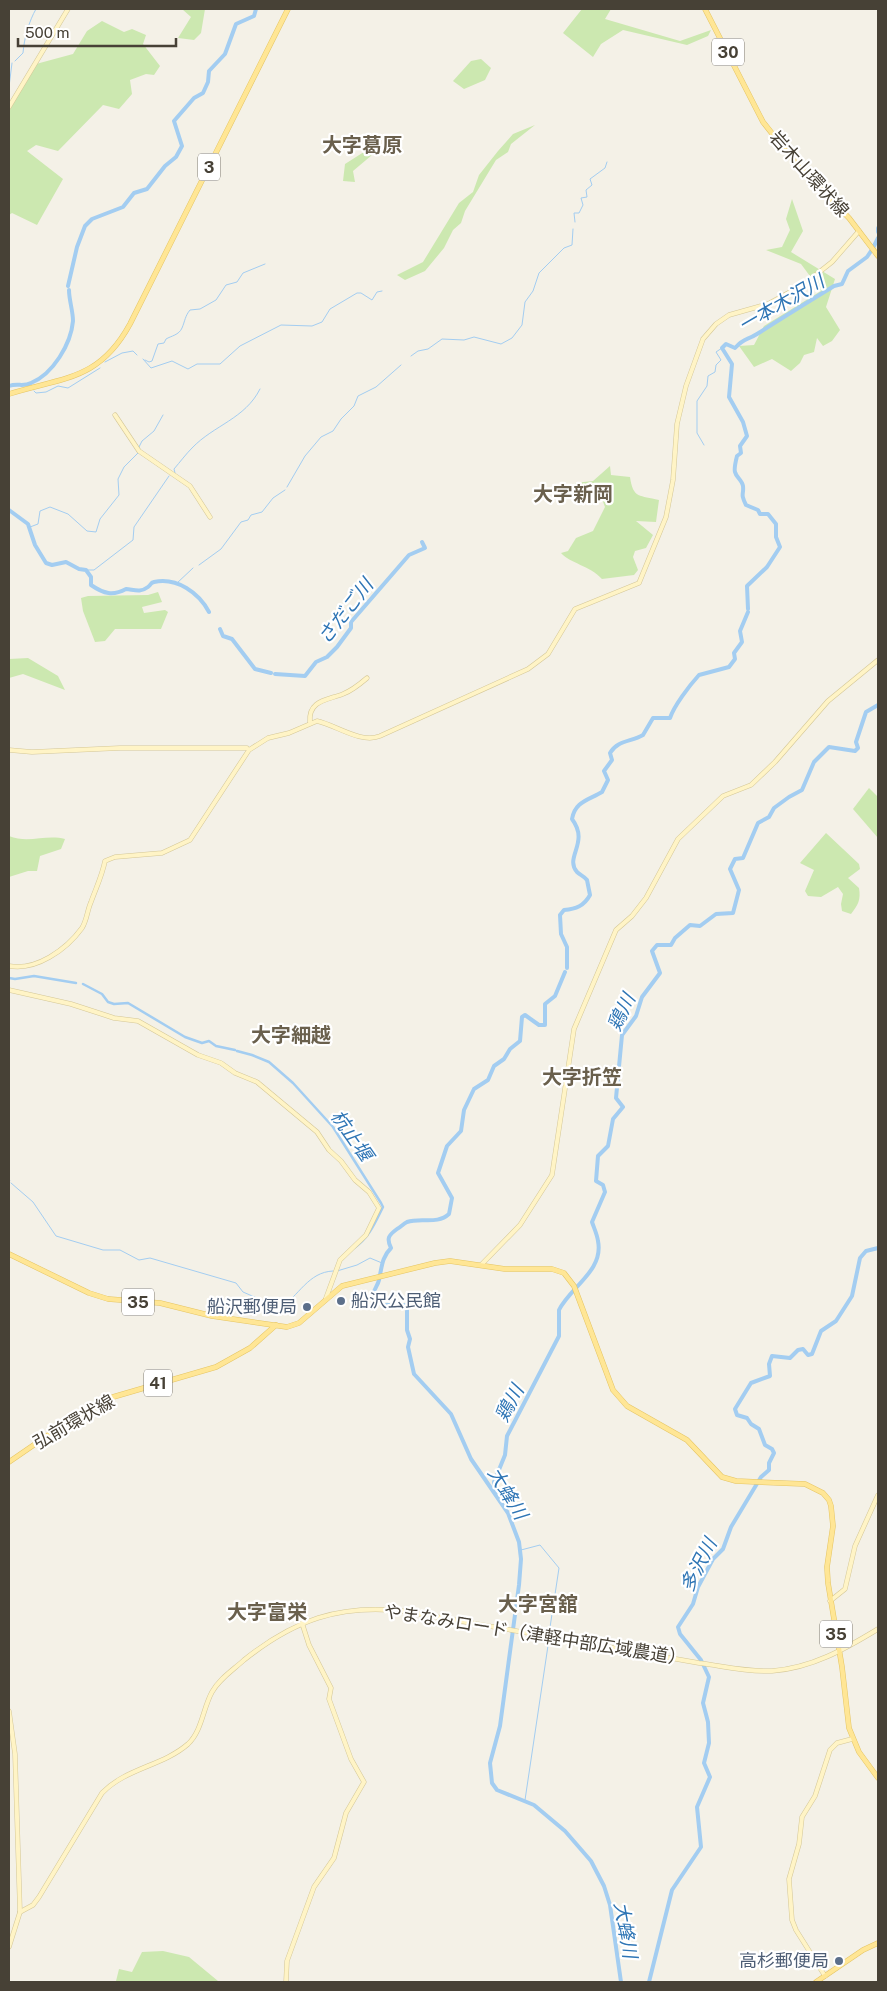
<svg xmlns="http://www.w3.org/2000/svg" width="887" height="1991" viewBox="0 0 887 1991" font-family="'Public Sans','Noto Sans JP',sans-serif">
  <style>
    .green { fill: #cce8b0 }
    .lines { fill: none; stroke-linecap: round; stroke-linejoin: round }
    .stream { stroke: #a3cdf1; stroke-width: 1 }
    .canal { stroke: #a3cdf1; stroke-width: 2.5 }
    .river { stroke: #a3cdf1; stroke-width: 4 }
    .secondary-casing { stroke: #d4c797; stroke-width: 5 }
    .primary-casing { stroke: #e5c564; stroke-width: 5.5 }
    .secondary { stroke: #fff4c6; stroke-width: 4 }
    .primary { stroke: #ffe695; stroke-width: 4.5 }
    .service-dot { fill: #5c6f8a; stroke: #fff; stroke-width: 2 }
    .labels { text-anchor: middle; stroke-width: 4.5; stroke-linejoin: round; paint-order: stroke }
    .shield { fill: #fff; stroke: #7e7a72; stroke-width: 1 }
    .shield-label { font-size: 16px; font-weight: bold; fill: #474136 }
    .street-label { font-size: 18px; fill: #474136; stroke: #fff }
    .service-label { font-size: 18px; fill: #4e5e75; stroke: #fff; text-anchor: end }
    .water-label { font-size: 19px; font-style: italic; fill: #2e75b5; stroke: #fff }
    .quarter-label { font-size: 20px; font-weight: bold; fill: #6a604d; stroke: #fff }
  </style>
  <rect width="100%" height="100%" fill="#f4f1e7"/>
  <g class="green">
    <polygon points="182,9 205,9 201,33 194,40 178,38 191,17"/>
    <polygon points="582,9 611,9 605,19 680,41 711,30 708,36 687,45 623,30 601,44 593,57 563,33"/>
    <polygon points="102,21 124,32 132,29 146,35 143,44 160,66 154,75 146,74 130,80 132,94 119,109 103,105 58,151 36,145 27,151 63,179 37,225 12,213 9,215 9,111 36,64 73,54 87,31"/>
    <polygon points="481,59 491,68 485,80 464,89 453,81 471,61"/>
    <polygon points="535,125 511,144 508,152 496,160 465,211 461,223 453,230 444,248 425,271 405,280 397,275 423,262 459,203 473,192 479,175 498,151 513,134"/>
    <polygon points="367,150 372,155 353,171 355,182 343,181 345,164"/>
    <polygon points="792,199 803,231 791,252 835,279 826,307 840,330 832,341 823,346 817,338 814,352 804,355 800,363 791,371 772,359 754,367 739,346 754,345 764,326 821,291 801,264 766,250 782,247 790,230 786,219"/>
    <path d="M610 466 611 475 630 477C633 499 640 495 659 500L656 522 636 521 653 535 646 548 635 551 633 557 638 570 634 575 602 579C589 565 571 564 561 553L568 551 576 538 593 531 605 507 602 499 596 493 576 497 575 483 593 481Z"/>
    <polygon points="158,592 162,602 142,607 144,613 165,610 168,612 161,629 115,629 105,641 95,642 83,611 81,598 88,596 148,595"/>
    <polygon points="28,658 58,676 65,690 23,674 9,678 9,659"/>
    <polygon points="869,788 878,797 878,838 853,809"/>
    <path d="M826 833 859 864 860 869 848 878 859 888C861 900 858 905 851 914L842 911 841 904 843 894 838 887 821 897 808 896 805 891 814 870 800 863Z"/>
    <path d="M9 836C28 844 46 834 65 839L61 849 40 856 37 871H28L9 877Z"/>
    <polygon points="163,1951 189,1957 218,1981 116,1981 119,1969 132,1972 142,1952"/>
  </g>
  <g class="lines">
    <g class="stream">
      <path d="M15 61 23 53C24 39 29 21 36 9"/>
      <polyline points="9,87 12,63"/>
      <polyline points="575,222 574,213 579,213 583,205 581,198 587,197 586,190 592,185 590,179 605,168 607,162"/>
      <polyline points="411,356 418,351 428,349 442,339 464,340 474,337 501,344 512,338 522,325 525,302 533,291 539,273 564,248 572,245 573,229"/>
      <polyline points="143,359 151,368 172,361 188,369 197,364 220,364 240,346 281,325 312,326 322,322 330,309 357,293 361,293 372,300 377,292 382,291"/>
      <path d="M145 360 149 362 152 361 158 344 164 343 166 339C171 336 179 335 182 328 185 321 185 316 190 310L200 309 216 300 226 285 237 282 243 273 265 264"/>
      <polyline points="105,362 122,353 133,351 137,355"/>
      <polyline points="34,391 36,393 46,392 58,386 68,388 100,368"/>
      <polyline points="704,445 697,433 697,401 707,386 708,376 715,372 716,365 721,360 716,352 722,348"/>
      <polyline points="139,447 142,441 154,431 163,415"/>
      <path d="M175 473 174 469C180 462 186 454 192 448 214 425 245 419 260 389"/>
      <polyline points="287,487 305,456 321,437 333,431 341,419 354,406 358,396 376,387 401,365"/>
      <polyline points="30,527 38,524 40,511 50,507 68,514 87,531 96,532 100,519 119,495 118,479 124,467 138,453"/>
      <polyline points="199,565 221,549 241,522 248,520 251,515 262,512 273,498 285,490"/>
      <polyline points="86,570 94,570 133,540 134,527 169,476"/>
      <polyline points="176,584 193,568"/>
      <polyline points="9,1179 10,1180"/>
      <path d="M11 1183 33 1202 56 1236 103 1250H120L139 1260 150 1258 236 1283 243 1292 280 1308C299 1296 308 1272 333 1271"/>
      <polyline points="337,1271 357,1265 370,1258 382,1263"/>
      <polyline points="519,1542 521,1550 540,1545 559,1568 549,1634"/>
      <polyline points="525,1800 549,1639"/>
    </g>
    <g class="canal">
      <polyline points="9,978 15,979 34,976 76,983"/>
      <polyline points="83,984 102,994 108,1002 114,1004 128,1003 185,1037 202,1043 209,1041 216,1046 235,1050"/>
      <path d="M237 1051 252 1055 269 1062 293 1083 333 1127 381 1203 383 1207C375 1223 369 1238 354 1248"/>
    </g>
    <g class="river">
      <polyline points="878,228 878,232"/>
      <polyline points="873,248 878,238"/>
      <polyline points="68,286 77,247 85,226 92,219 123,207 134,193 147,189 165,166 176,157 182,146 174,121 194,98 203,93 208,82 209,71 225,54 236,24 254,16 256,9"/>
      <path d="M9 386C17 383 24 387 31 383 53 374 71 344 73 321 73 311 69 300 69 290"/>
      <path d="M9 510 28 524 35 545 46 563 52 565 66 562 79 569 86 570 91 577V585C104 594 113 596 126 589 135 590 140 593 148 587 152 584 150 583 154 582 177 577 199 593 209 612"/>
      <path d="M748 609 747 586 767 567 780 547 776 537V524L768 514H760L758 510 746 505C740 493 744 495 743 486 742 480 736 477 735 472 734 469 736 460 737 456L741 453 740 446 747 436 743 422 729 397 732 364 722 348 726 344 735 348C745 337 746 341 757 334 782 318 808 302 834 286L842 284 848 271 867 257 871 251"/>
      <polyline points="220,629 223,636 232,639 255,669 271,673"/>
      <polyline points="275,674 305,676 316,662 327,657 337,647 351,628 351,622 409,555 425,548 422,542"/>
      <path d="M567 968V947L561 934 560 915 564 910C576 909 584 906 590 895L587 880C584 876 580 875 577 872 564 857 590 843 572 819 575 801 589 800 602 792L608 780 604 771 612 760 610 753C618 740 631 742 643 735L653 718H670C674 706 689 686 699 675L729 667 735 659 734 653 742 642 740 631 748 612"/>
      <path d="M565 972 555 996 545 1004V1025H539L525 1015 522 1017 520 1041 510 1049 504 1059 494 1066 488 1080 474 1089 464 1110 461 1131 447 1146 438 1173 452 1198 449 1214C437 1225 421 1217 407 1222 403 1224 401 1227 397 1229 389 1235 386 1238 391 1248 382 1257 382 1266 379 1280 378 1285 374 1289 373 1295 382 1313 396 1300 407 1306V1330L410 1339 408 1347 414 1374 451 1414 471 1459 508 1513 519 1542 521 1559 519 1585 500 1726 490 1763 492 1783 497 1790 534 1805 565 1831 591 1861 604 1886 610 1905 621 1982"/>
      <path d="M496 1492 494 1482 505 1455 507 1436 559 1336V1310C570 1287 604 1271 598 1241 597 1234 594 1228 592 1222L605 1192 603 1185 596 1181 598 1156 608 1146 613 1119 623 1107 616 1098 622 1035 636 1016 642 997 660 973 652 951 657 945H671L675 938 690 925 700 926 716 914 733 913 739 890 730 869 735 859 743 858 758 823 769 817 774 808 789 797 802 790 814 762 829 747 855 751 858 748 856 742 866 712 878 705"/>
      <polyline points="649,1982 672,1890 701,1847 697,1807 710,1777 704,1763 709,1743 708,1722 703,1703 709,1677 701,1660 680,1634 678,1627 693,1604 698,1587 713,1559 723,1549 731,1527 761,1477 769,1470 769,1463 774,1453 772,1449 765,1445 759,1429 751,1424 747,1418 737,1415 735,1409 751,1383 770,1376 769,1364 772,1356 790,1358 798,1350 803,1349 808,1355 812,1354 821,1331 836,1321 852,1296 860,1258 866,1251 878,1248"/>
    </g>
    <g class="secondary-casing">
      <g id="secondary">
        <polyline points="9,107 68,9"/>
        <polyline points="115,415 139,451 190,486 210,517"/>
        <path d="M310 722C308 700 328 700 343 694 351 691 360 684 367 678"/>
        <polyline points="9,750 32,752 120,748 247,748"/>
        <path d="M9 966C36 971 66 950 82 928 87 920 87 911 91 902 96 888 102 876 105 861L115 857 162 853 190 840 249 750 268 738 289 733 317 721C336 725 361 744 380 736L528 669 548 654 575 609 639 583 666 517 673 480 677 424 686 386 703 339 716 324 729 315 768 304 803 285 832 262 859 231"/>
        <polyline points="9,990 71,1004 114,1018 138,1021 198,1055 221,1063 235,1073 257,1082 317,1132 329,1150 341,1161 355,1180 369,1192 379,1208 366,1235 340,1260 326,1298"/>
        <polyline points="481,1265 520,1225 552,1175 574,1029 616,930 632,916 646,898 678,839 723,796 751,785 775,762 828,701 878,660"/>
        <polyline points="830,1601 845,1589 855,1546 878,1495"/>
        <polyline points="9,1711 15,1754 20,1912 9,1947"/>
        <path d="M20 1912 33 1905 39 1897 102 1793C126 1768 163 1766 188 1744 202 1731 203 1708 212 1692 219 1679 233 1670 244 1660 294 1620 339 1604 403 1611L699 1663C723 1666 747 1672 772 1671 812 1668 845 1649 878 1629"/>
        <polyline points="825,1976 796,1930 792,1920 789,1879 799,1844 802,1817 815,1796 830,1750 837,1743 852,1739"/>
        <polyline points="286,1982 287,1961 314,1887 334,1858 346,1813 364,1782 351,1759 329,1699 331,1688 309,1645 302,1623"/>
      </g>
    </g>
    <g class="primary-casing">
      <g id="primary">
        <polyline points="705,9 763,122 797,165 849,218 878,256"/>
        <path d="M9 394C63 377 99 381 130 324L288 9"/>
        <polyline points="9,1254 89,1293 108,1299 160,1303 212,1316 287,1327 299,1323 342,1286 435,1263 450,1261 505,1269 552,1269 564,1273 574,1286 613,1390 627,1406 687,1440 722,1477 736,1481 805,1484 823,1493 829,1500 831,1506 833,1526 827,1567 828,1583 842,1667 849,1728 859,1752 878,1778"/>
        <polyline points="9,1462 73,1418 113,1397 216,1367 250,1348 276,1325"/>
        <polyline points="816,1982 863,1950 878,1943"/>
      </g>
    </g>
    <use href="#secondary" class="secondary"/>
    <use href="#primary" class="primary"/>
  </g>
  <g class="service-dot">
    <circle cx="341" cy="1301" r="5"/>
    <circle cx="307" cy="1307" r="5"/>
    <circle cx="839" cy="1961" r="5"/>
  </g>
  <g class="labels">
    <g class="shield">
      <rect x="712" y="38.5" width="32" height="27" rx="4"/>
      <rect x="198" y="153.5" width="22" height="27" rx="4"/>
      <rect x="122" y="1288.5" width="32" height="27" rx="4"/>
      <rect x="144" y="1369.5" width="28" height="27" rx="4"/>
      <rect x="820" y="1620.5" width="32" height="27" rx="4"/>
    </g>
    <g class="shield-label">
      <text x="728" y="58">30</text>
      <text x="209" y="173">3</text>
      <text x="138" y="1308">35</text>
      <text x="158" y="1389">41</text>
      <text x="836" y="1640">35</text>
    </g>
    <g class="street-label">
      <text transform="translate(809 174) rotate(48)" y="6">岩木山環状線</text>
      <text transform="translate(74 1422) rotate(-30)" y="6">弘前環状線</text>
      <text transform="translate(535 1635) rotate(9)" y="6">やまなみロード（津軽中部広域農道）</text>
    </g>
    <g class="service-label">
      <text x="351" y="1307" text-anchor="start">船沢公民館</text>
      <text x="297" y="1313">船沢郵便局</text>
      <text x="829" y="1967">高杉郵便局</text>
    </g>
    <g class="water-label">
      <text transform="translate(781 303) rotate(-30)" y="7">一本木沢川</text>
      <text transform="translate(345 611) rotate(-52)" y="7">さだご川</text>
      <text transform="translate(621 1012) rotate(-64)" y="7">鶏川</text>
      <text transform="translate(352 1135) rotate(55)" y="7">杭止堰</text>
      <text transform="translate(509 1403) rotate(-62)" y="7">鶏川</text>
      <text transform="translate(508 1493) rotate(59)" y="7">大蜂川</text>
      <text transform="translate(698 1565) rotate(-63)" y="7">多沢川</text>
      <text transform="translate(626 1930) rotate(80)" y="7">大蜂川</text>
    </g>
    <g class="quarter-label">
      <text x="362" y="152">大字葛原</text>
      <text x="573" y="501">大字新岡</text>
      <text x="291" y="1042">大字細越</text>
      <text x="582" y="1084">大字折笠</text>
      <text x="538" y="1611">大字宮舘</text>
      <text x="267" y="1619">大字富栄</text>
    </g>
  </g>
  <rect width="887" height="1991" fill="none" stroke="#474136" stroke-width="20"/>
  <path d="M18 38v8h158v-8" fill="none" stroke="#474136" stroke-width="2.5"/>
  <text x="25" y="38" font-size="15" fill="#474136" stroke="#ffffff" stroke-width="4" paint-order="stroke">500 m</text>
</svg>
